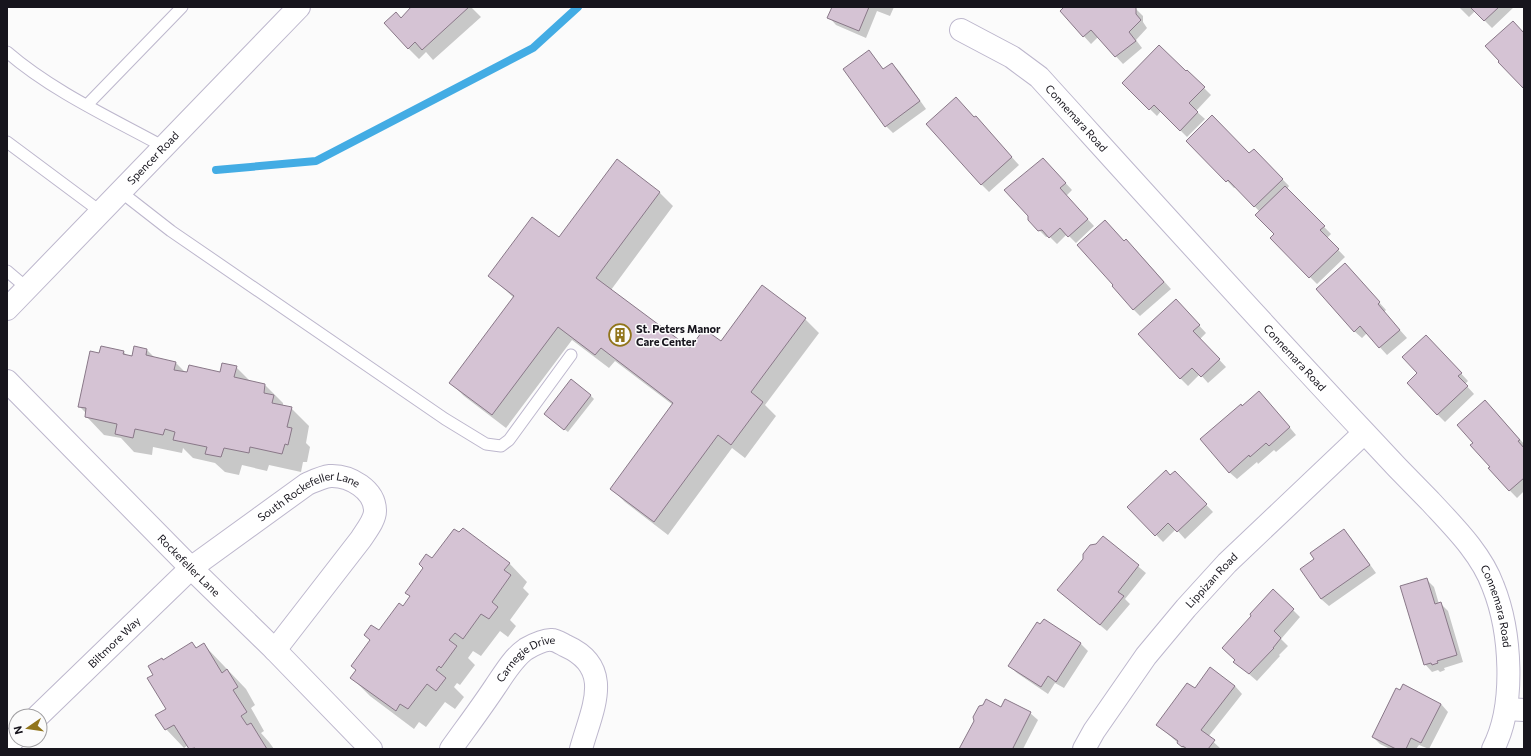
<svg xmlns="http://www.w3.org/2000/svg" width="1531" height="756" viewBox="0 0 1531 756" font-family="Commissioner,sans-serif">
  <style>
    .shadow { fill: #0003 }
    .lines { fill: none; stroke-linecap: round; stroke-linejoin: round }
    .stream { stroke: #43ace4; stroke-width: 8 }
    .building { fill: #d5c3d4; stroke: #897888 }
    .lane-casing { stroke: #bdb7cd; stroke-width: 13 }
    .street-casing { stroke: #bdb7cd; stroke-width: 24 }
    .secondary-casing { stroke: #bdb7cd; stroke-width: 24 }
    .lane { stroke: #fff; stroke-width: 11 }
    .street { stroke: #fff; stroke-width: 22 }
    .secondary { stroke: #fff; stroke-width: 22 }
    .labels { text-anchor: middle; stroke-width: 3; stroke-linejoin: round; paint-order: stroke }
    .street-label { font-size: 11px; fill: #17151d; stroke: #fbfbfb }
    .poi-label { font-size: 11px; font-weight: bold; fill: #17151d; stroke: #fbfbfb; text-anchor: start }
  </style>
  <rect width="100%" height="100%" fill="#fbfbfb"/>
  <g class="shadow">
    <polygon points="413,7 471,7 481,17 433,60 426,52 419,59 408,48 402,19"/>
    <polygon points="833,7 894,7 890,16 877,11 866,38 836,25 829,17"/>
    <polygon points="1065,7 1134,7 1143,16 1143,22 1147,28 1136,40 1142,48 1123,64 1098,37 1091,44 1061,11"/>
    <polygon points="1459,7 1514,7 1492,28 1475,11 1469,17"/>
    <polygon points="869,51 884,70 892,64 899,71 926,109 893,133 886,126"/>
    <polygon points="1187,71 1211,95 1196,111 1205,119 1187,137 1161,111 1157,116 1123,83 1186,73"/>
    <polygon points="956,98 975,118 983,125 1019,165 989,192 981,184"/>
    <polygon points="1188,141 1249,155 1254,150 1289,186 1287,189 1331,234 1327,238 1345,257 1317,284 1271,238 1275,234 1260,212 1236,187 1234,188"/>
    <polygon points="617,160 660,193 673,206 611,290 690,349 805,319 819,333 765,405 776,416 745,458 732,448 668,535 625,502 611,488 673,405 615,361 609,368 572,340 506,428 464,396 451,383 514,298 490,276 559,238"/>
    <polygon points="1050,166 1072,190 1066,196 1094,226 1076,243 1067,234 1057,244 1050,237 1046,237 1029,220 1029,216"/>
    <polygon points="1125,242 1134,248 1171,289 1140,316 1133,309"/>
    <polygon points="1352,272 1386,310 1384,312 1407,338 1387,355 1367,333 1362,338 1354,331"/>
    <polygon points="1183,308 1206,333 1200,339 1226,367 1208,383 1200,374 1188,386 1180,378"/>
    <polygon points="1433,343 1468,381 1465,384 1474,394 1445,422 1437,414 1418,374"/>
    <polygon points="147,350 155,358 176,363 186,373 221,373 236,367 251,382 265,385 283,403 283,405 291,408 309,426 306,443 310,447 307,462 303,462 301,472 269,465 267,471 242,465 239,475 225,472 215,463 193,458 183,448 182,453 153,447 152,455 134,452 121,438 104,435 86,416 86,413 79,406 100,354 124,352 127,356 132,357"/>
    <polygon points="590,395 594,399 568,432 548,417"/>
    <polygon points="1266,399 1296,435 1276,452 1274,450 1258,464 1257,462 1237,479 1229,472 1242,407"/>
    <polygon points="1492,408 1524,444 1524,491 1517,498 1489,469 1491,467 1474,443"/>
    <polygon points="1175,472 1213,512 1185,539 1176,529 1163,542 1129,507"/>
    <polygon points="1344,530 1351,538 1376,573 1329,606 1321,599 1301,569 1316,559"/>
    <polygon points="1103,537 1146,573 1125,599 1130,604 1107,631 1066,597 1096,544"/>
    <polygon points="432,560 509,563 527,582 523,588 529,594 510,620 516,626 508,637 500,631 481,656 473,651 468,658 475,665 460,685 457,683 454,687 464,697 455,709 445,702 426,727 419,722 414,729 370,696 352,678 357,671 352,666 371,641 365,635 379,632 403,607 411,597"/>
    <polygon points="1426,579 1434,587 1439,604 1440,603 1448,611 1463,662 1444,668 1445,670 1440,672 1438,670 1432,672 1425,664"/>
    <polygon points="1293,610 1300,617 1281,639 1288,646 1279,655 1280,656 1257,681 1235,662"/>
    <polygon points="1044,620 1081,644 1088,651 1064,688 1055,683 1048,694 1017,673 1010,666"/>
    <polygon points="192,643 198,649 204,645 246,689 255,705 251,708 264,731 261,733 269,742 274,749 190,749 188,745 184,748 166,729 167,709 155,675 164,661"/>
    <polygon points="1210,668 1235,686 1242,694 1208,737 1221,749 1184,749 1178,743 1158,725 1195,689"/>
    <polygon points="1441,704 1448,712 1429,749 1419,745 1416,749 1390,749 1380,744 1373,737"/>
    <polygon points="1002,708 1030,713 1038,720 1023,749 960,749"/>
  </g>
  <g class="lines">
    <polyline class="stream" points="216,170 316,161 533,48 578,7"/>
  </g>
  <g class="building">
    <polygon points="411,7 469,7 422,50 415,42 408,49 384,23 396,12 401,18"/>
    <polygon points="832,7 869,7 859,31 827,18"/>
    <polygon points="1064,7 1136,7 1136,14 1141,20 1129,32 1136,41 1115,57 1091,30 1083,37 1060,11"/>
    <polygon points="1470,7 1499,7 1484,21"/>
    <polygon points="1513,21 1524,33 1524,89 1498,62 1499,61 1485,46"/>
    <polygon points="1159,45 1186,71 1187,70 1205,87 1189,103 1198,112 1180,131 1154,105 1149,110 1122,83"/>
    <polygon points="869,50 883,69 892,63 920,101 885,127 843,69"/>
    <polygon points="956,97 974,117 976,116 1012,157 981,185 926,124"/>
    <polygon points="1212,115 1249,153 1254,149 1283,179 1254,207 1228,180 1226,182 1186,141"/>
    <polygon points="1043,158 1066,183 1060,188 1088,219 1068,237 1060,228 1049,238 1042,230 1038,231 1028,220 1028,216 1004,190"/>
    <polygon points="617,159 660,192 596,278 690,348 704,329 721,341 762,285 806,318 751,392 763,402 731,445 718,435 654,522 610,489 673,403 601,348 595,355 558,327 492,415 449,383 514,296 488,276 532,217 559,237"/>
    <polygon points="1285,186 1325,226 1320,230 1339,249 1309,278 1270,238 1274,234 1255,215"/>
    <polygon points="1105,220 1124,241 1126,239 1164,282 1133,310 1112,286 1113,285 1077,245"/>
    <polygon points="1345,263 1380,302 1378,304 1400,330 1379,348 1360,326 1354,332 1316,289"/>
    <polygon points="1176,299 1200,325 1193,331 1220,359 1201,377 1192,368 1180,379 1138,334"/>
    <polygon points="1426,335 1462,373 1458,376 1468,386 1437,415 1407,383 1417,373 1402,357"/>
    <polygon points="101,346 124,351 123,354 132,356 134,346 147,349 146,355 176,362 174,370 187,372 189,365 220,372 222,363 237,366 234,377 265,384 264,393 274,395 272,403 292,407 287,427 292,428 288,445 285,444 282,454 250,447 249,453 224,448 221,457 205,454 207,447 173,440 175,432 165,429 163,435 135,429 133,438 115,434 117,424 85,417 86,408 78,407 90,351 99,353"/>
    <polygon points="571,379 591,395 564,430 544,414"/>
    <polygon points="1259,391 1290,427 1269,446 1266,443 1250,457 1249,455 1229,473 1200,439 1241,404 1242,406"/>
    <polygon points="1485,400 1520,440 1518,441 1524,448 1524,478 1509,491 1488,468 1490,467 1470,445 1473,443 1457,425"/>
    <polygon points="1166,470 1170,475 1175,471 1207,504 1177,532 1168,523 1155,536 1127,507"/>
    <polygon points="463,528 510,563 504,570 511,575 492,602 498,607 489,619 481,614 463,639 455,633 449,640 457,646 441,668 439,666 436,670 446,678 436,691 427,684 408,709 400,704 396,711 350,678 356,670 351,666 370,640 364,635 371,625 379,630 399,603 403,606 410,596 405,593 423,568 419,564 426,554 432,558 454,529 459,532"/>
    <polygon points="1344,529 1370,565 1321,599 1300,569 1314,559 1310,553"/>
    <polygon points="1103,536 1139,565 1118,592 1124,596 1100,625 1057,590 1083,559 1083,554 1090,545 1096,544"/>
    <polygon points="1427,578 1435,604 1441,602 1457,655 1437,661 1438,663 1432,665 1431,663 1424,665 1400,586"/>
    <polygon points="1273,589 1294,609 1274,631 1281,638 1273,648 1274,648 1249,674 1233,662 1235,660 1222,648 1251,616 1250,614"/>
    <polygon points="1044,619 1081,643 1056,682 1048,676 1041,687 1008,666 1037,622 1040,624"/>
    <polygon points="192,642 196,648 204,643 222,673 227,669 238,687 233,690 247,712 241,716 247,725 251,723 267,749 196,749 195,748 189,749 174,725 165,730 155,715 166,709 147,678 153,675 148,666 162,658 163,660"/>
    <polygon points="1210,667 1235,686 1201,730 1215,740 1208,749 1187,749 1183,746 1182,747 1177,743 1178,741 1156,725 1187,683 1195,688"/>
    <polygon points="1403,684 1441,704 1421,743 1411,738 1406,749 1396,749 1372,737 1396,688 1400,690"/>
    <polygon points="986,699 1001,707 1005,699 1031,712 1013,748 1016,749 959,749 974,721 973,717 979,706 983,705"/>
  </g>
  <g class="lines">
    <g class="lane-casing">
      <g id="lane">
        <path d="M7 52C52 91 111 118 164 147"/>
        <polyline points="87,105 182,7"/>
        <polyline points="7,142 101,212"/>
        <polyline points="121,192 171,231 445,419 486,444 501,446 509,440 571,355"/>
        <polyline points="7,271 27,288"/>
      </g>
    </g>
    <g class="street-casing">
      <g id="street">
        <path id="s1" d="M961 30 1012 57 1039 77C1147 196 1255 316 1365 433 1386 456 1408 479 1430 501 1453 526 1481 553 1493 586 1511 631 1516 705 1493 749"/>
        <path id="s2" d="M7 381 191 568 275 650 371 749"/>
        <polyline points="1506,709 1524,710"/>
        <path id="s3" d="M38 716 191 568 307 484C314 481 322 477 330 476 350 475 375 490 375 511 375 520 366 531 361 539L275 650"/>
        <polyline points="7,746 16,737"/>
        <path id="s4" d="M451 749C466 728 481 708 495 687 504 674 513 658 526 649 533 645 544 639 552 640 556 640 562 644 566 646 615 668 592 709 581 749"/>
        <path id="s5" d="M1084 749 1094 731 1146 656 1186 608 1227 563 1364 433"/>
      </g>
    </g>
    <g class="secondary-casing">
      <g id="secondary">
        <path id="s6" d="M7 309 299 7"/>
      </g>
    </g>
    <use href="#lane" class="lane"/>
    <use href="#street" class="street"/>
    <use href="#secondary" class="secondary"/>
  </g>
  <defs>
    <g id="building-ring" transform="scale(1.15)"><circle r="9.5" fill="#fbfbfb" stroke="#91751b" stroke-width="1.5"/><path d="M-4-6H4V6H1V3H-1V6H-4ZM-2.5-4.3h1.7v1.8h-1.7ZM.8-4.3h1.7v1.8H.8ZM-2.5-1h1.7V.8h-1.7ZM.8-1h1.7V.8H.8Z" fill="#91751b"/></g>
  </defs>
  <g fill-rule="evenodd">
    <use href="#building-ring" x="620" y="335"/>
  </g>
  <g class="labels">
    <g class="street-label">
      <text dy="4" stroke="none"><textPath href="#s1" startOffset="147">Connemara Road</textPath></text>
      <text dy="4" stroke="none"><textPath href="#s6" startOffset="210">Spencer Road</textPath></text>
      <text dy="4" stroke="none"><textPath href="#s1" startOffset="471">Connemara Road</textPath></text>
      <text dy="4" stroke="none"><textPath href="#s3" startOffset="354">South Rockefeller Lane</textPath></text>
      <text dy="4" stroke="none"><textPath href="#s2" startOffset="259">Rockefeller Lane</textPath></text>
      <text dy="4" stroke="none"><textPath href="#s5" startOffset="212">Lippizan Road</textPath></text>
      <text dy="4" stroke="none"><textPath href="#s1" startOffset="795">Connemara Road</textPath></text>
      <text dy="4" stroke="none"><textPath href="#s3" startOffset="106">Biltmore Way</textPath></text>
      <text dy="4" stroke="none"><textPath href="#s4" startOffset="120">Carnegie Drive</textPath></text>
    </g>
    <g class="poi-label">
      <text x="636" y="333">St. Peters Manor<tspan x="636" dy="13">Care Center</tspan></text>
    </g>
  </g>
  <rect width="1531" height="756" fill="none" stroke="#17151d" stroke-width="16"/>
  <g transform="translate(28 728) rotate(257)"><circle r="19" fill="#fbfbfb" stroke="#a09fa2"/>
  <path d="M0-3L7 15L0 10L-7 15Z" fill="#91751b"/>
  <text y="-6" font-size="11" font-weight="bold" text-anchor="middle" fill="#17151d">N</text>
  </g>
</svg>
